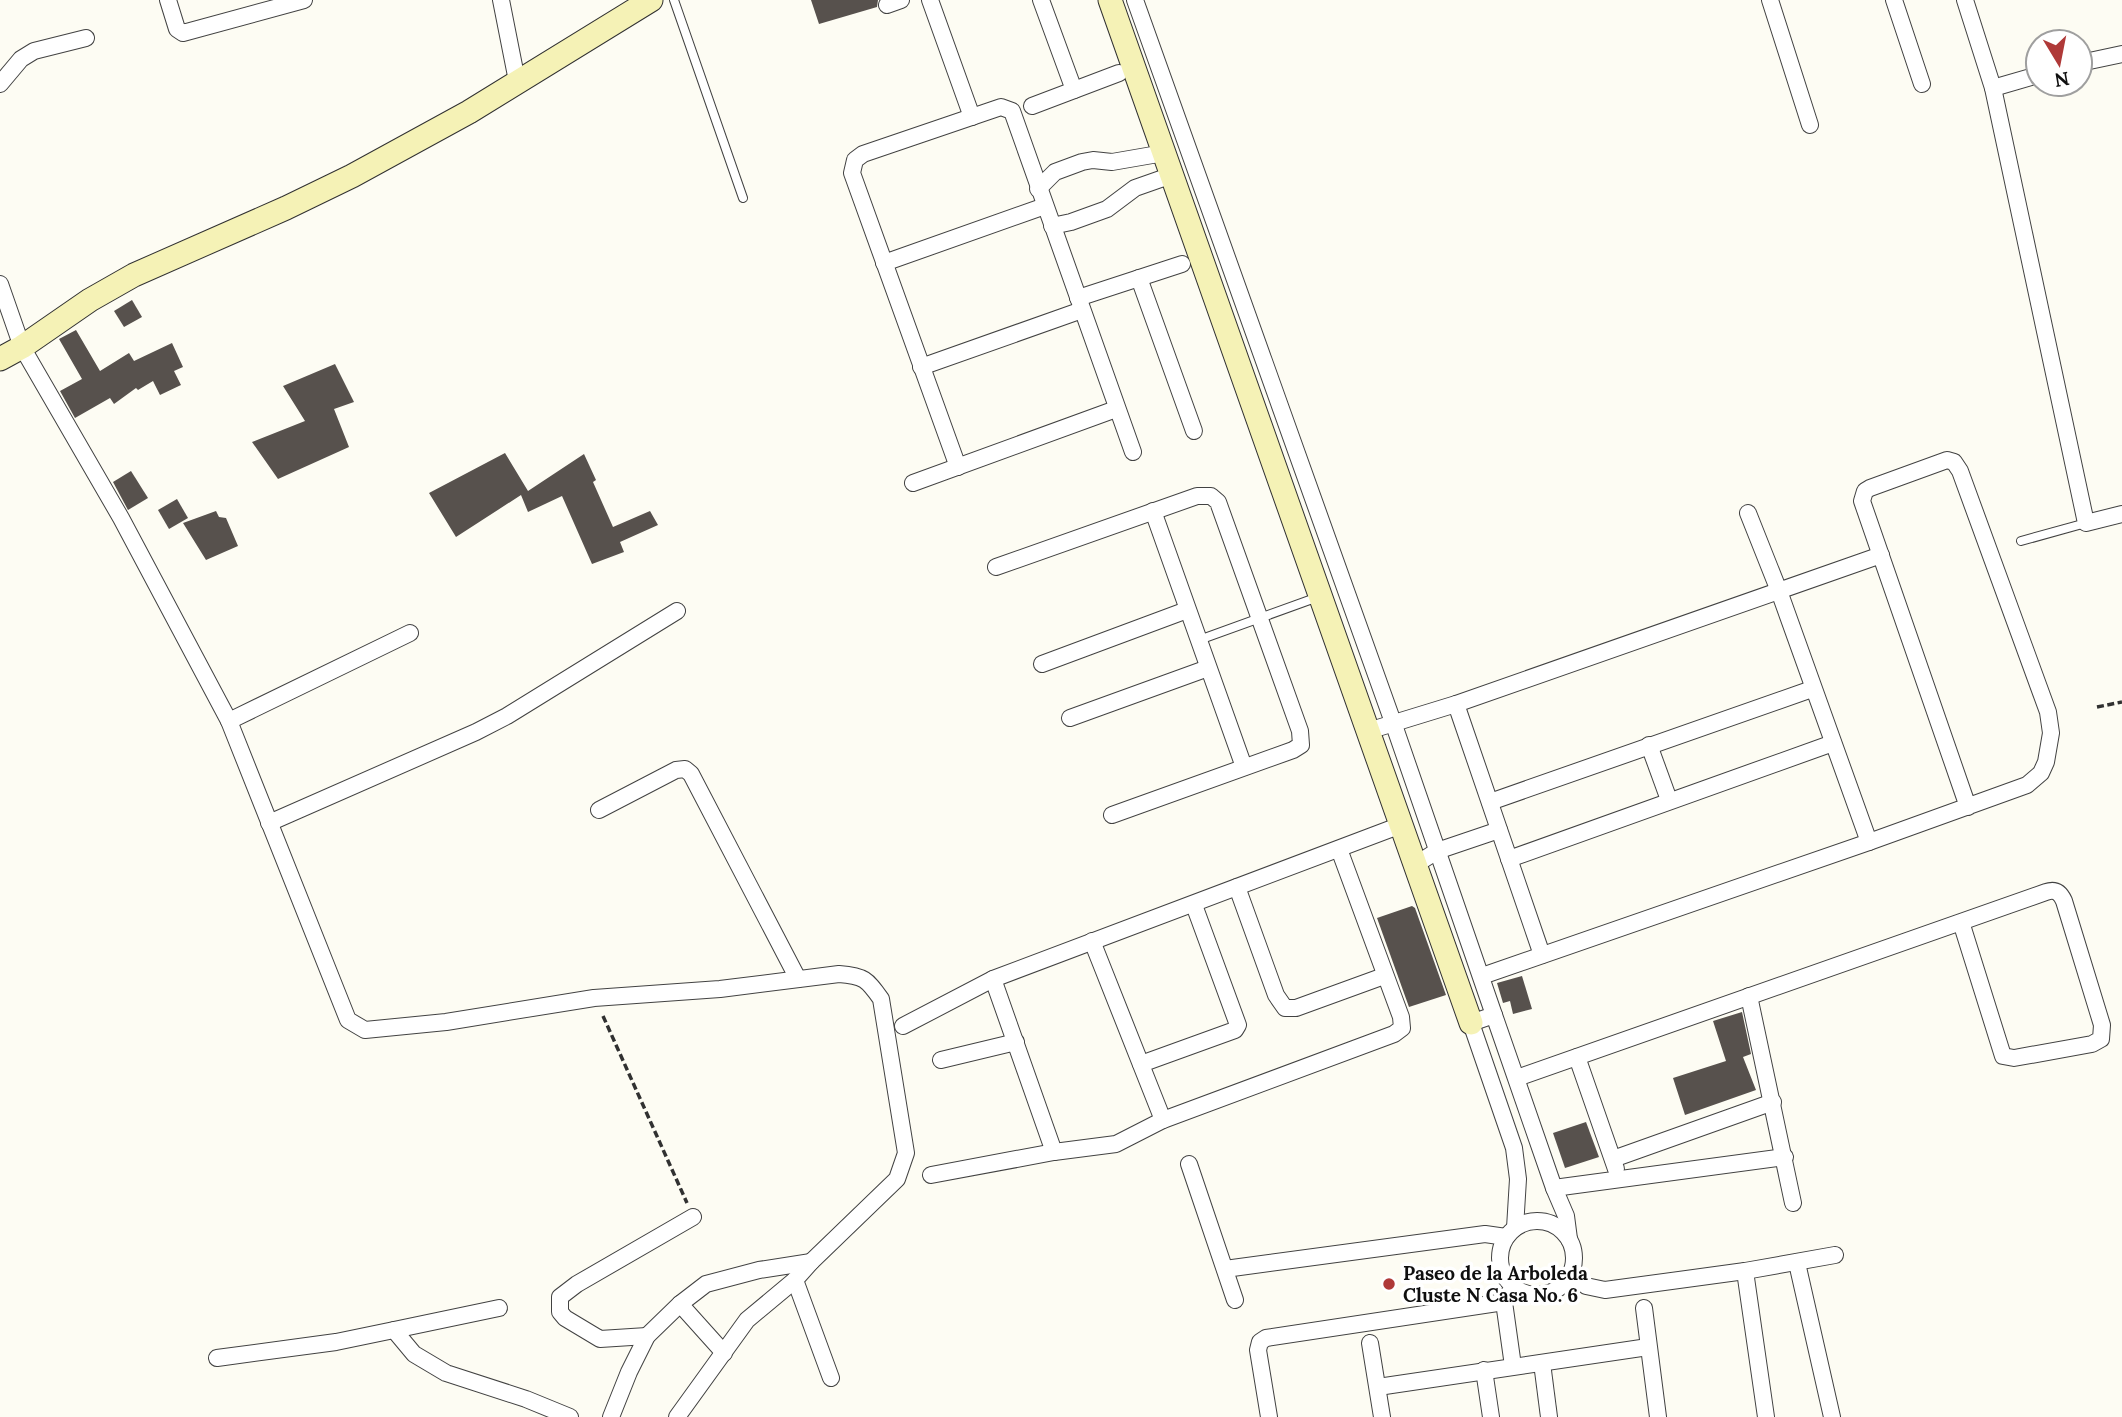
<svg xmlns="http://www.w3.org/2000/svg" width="2122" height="1417" viewBox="0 0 2122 1417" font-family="Lora,serif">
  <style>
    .building { fill: #57514d }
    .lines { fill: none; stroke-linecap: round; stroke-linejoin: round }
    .lane-casing { stroke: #424242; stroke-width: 10 }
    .street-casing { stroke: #424242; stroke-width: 18 }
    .secondary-casing { stroke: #313131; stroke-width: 25 }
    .path { stroke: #313131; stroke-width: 3.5; stroke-dasharray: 7 3.5; stroke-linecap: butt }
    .lane { stroke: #fff; stroke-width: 8 }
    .street { stroke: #fff; stroke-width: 16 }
    .secondary { stroke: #f5f2b6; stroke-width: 23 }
    .poi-dot { fill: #af3938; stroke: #fff; stroke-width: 2.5 }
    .labels { text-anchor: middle; stroke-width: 7; stroke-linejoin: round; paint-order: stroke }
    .poi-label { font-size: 19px; font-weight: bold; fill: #0f0f0f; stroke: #fff; text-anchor: start }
  </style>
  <rect width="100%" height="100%" fill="#fdfcf3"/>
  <g class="building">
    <polygon points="811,0 878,0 877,7 819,24"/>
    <polygon points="132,300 142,317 124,327 114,311"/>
    <polygon points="76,330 100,371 129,353 134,361 172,343 183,367 174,371 181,385 160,395 153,381 138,390 136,388 114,404 110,398 75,418 60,391 82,379 59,339"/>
    <polygon points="335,364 354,402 334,409 349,447 278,479 252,442 305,421 283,386"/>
    <polygon points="505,453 528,491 584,454 596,480 593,482 613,527 650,511 658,525 620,542 624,552 592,564 562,496 528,512 521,495 456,537 429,493"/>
    <polygon points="131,471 148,498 128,510 113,482"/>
    <polygon points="177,499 188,518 169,529 158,510"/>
    <polygon points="216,511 219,517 226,518 238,546 206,560 183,523"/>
    <polygon points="1412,906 1415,908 1446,995 1409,1007 1377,918"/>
    <polygon points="1522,976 1532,1009 1513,1014 1510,1001 1503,1003 1497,983"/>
    <polygon points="1742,1012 1751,1054 1743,1057 1756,1090 1685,1115 1673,1078 1726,1061 1713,1021"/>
    <polygon points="1586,1122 1599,1157 1565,1168 1553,1133"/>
  </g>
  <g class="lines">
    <g class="lane-casing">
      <g id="lane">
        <polyline points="674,0 743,198"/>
        <polyline points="2021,541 2086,523"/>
        <polyline points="1199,640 1318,597"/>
      </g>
    </g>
    <g class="street-casing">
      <g id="street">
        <polyline points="168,0 177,29 183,33 304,0"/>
        <polyline points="501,0 517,81"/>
        <polyline points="930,0 972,117"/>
        <polyline points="1041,0 1074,90"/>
        <polyline points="1135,0 1394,725 1494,1015"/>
        <polyline points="1770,0 1810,125"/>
        <polyline points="1894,0 1922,84"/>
        <polyline points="1965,0 1993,88 2086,523 2122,514"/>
        <polyline points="887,5 901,0"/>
        <polyline points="2080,63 2122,54"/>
        <polyline points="0,84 21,59 34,51 86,38"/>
        <polyline points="1993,88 2038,75"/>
        <polyline points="1032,106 1119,73"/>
        <polyline points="1038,189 1055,172 1082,162 1093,160 1112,162 1164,153"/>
        <polyline points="1052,226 1071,222 1107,209 1135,188 1172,175"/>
        <polyline points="884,263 1045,206"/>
        <polyline points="1139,278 1194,431"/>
        <path d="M0 284 22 347 121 518 229 721 348 1020 365 1030 446 1022 594 998 720 989 839 974C864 976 867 979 881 999L906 1153 897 1179 811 1262 795 1280 747 1320 677 1417"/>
        <polyline points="1078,298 1182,264"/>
        <polyline points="921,367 1082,310"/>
        <polyline points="958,467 852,173 855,160 863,154 1001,107 1012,111 1133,452"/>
        <polyline points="913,483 1116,409"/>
        <polyline points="1153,511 1244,767"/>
        <polyline points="1748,513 1779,591 1869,842"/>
        <polyline points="996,567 1197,496 1211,496 1218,502 1300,731 1301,745 1293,750 1112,815"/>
        <polyline points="1042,664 1187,610"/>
        <polyline points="1456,704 1542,955"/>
        <polyline points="1070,718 1208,668"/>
        <polyline points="229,721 410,633"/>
        <polyline points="1368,731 1456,704 1881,555"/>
        <polyline points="1649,745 1669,800"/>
        <polyline points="1490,802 1812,689"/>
        <polyline points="599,810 676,770 685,769 691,774 798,979"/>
        <polyline points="269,823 476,732 507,716 677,611"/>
        <polyline points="1509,859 1833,743"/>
        <polyline points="1415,865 1437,851 1499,830"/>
        <polyline points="1237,887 1276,995 1285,1008 1296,1008 1384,976"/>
        <polyline points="1092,941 1163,1120"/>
        <polyline points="1482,976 1869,842 2027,785 2041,773 2046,762 2051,733 2048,712 1960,471 1954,462 1947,460 1870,488 1865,491 1862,501 1968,807"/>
        <polyline points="993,979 1054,1152"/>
        <polyline points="1749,996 1793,1203"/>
        <polyline points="903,1026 993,979 1401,825"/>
        <polyline points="1577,1057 1616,1169"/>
        <polyline points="941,1060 1016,1042"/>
        <polyline points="1141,1064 1235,1030 1238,1025 1194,905"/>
        <path d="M1517 1078 2046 892C2055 889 2060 892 2064 901L2102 1025 2101 1039 2092 1044 2014 1058 2003 1056 1961 922"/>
        <polyline points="1613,1159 1773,1102"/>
        <polyline points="1189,1164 1235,1300"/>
        <polyline points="931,1175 1054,1152 1116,1144 1163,1120 1394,1034 1402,1028 1401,1017 1339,849"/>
        <polyline points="1554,1188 1785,1157"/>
        <circle cx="1537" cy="1258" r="37"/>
        <polyline points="1515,1228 1518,1179 1514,1148 1471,1023 1494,1015 1554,1188 1566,1216 1569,1239"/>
        <polyline points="1797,1263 1832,1417"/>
        <polyline points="1225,1269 1485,1234 1506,1237"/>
        <polyline points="1745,1271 1766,1417"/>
        <polyline points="1571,1272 1586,1286 1605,1290 1745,1271 1835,1255"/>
        <polyline points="795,1280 831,1378"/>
        <polyline points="1504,1302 1513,1366"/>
        <polyline points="680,1304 724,1353"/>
        <polyline points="1644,1308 1658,1417"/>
        <polyline points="394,1330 499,1308"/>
        <polyline points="647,1336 600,1339 565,1318 560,1312 560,1297 577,1284 693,1217"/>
        <polyline points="1370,1343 1382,1417"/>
        <polyline points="217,1358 336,1342 394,1330 414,1354 446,1373 526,1399 570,1417"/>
        <polyline points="1542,1363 1549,1417"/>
        <polyline points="1484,1370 1491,1417"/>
        <polyline points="1378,1387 1648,1347"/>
        <polyline points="611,1417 629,1372 647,1336 680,1304 706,1284 759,1270 811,1262"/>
        <polyline points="1269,1417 1258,1350 1260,1342 1266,1338 1504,1302 1513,1287"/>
      </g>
    </g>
    <g class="secondary-casing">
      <g id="secondary">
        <polyline points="1110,0 1471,1023"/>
        <polyline points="0,359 22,347 90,300 134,275 286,208 352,176 469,112 651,0"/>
      </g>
    </g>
    <g class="path">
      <polyline points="2097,707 2122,702"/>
      <polyline points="603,1016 687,1203"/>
    </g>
    <use href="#lane" class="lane"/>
    <use href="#street" class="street"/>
    <use href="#secondary" class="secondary"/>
  </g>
  <circle class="poi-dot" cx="1389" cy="1284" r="7"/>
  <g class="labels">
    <g class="poi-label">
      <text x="1403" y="1280">Paseo de la Arboleda<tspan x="1403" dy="22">Cluste N Casa No. 6</tspan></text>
    </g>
  </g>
  <g transform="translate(2059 63) rotate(170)"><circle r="33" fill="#ffffff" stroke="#9f9f9f" stroke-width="2"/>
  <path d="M0-5L12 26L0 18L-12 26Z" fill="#af3938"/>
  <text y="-10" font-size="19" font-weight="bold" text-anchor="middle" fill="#0f0f0f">N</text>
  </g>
</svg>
